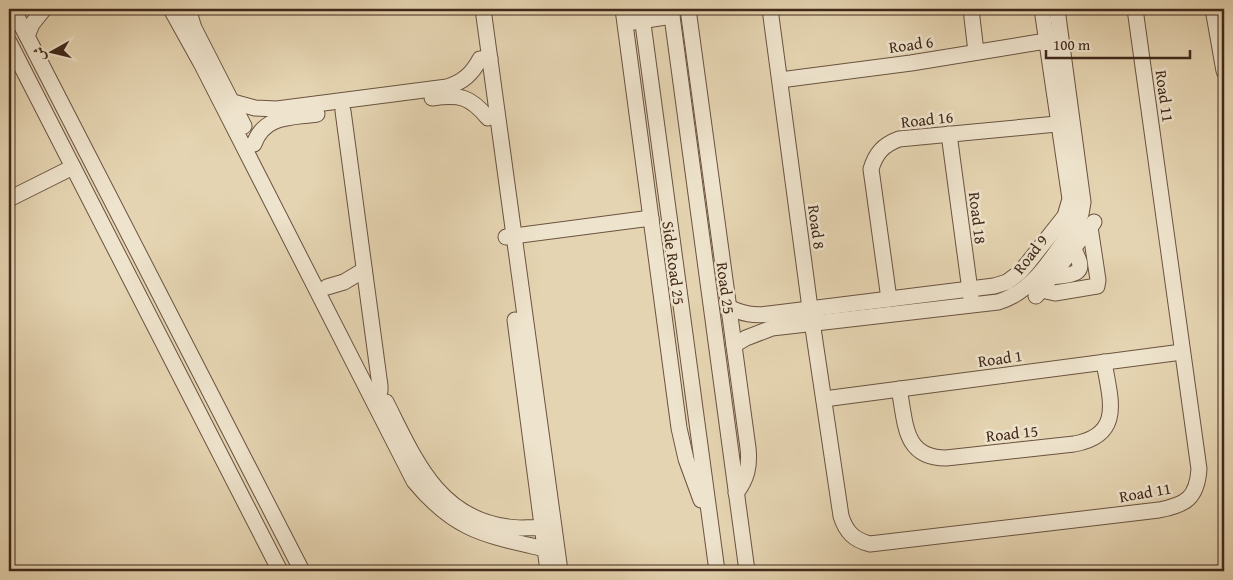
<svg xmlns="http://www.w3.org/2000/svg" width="1233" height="580" viewBox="0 0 1233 580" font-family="'Gentium Book Plus',Amiri,serif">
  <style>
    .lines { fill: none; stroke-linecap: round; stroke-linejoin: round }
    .minor-casing { stroke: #6a5340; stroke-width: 17 }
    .minor { stroke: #eee3cc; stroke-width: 15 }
    .labels { text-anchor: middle; stroke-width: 5; stroke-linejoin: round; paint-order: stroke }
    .street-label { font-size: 16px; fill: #41281a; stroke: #eee3cc }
  </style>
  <rect width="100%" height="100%" fill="#e5d4b1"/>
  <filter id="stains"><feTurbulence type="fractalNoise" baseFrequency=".004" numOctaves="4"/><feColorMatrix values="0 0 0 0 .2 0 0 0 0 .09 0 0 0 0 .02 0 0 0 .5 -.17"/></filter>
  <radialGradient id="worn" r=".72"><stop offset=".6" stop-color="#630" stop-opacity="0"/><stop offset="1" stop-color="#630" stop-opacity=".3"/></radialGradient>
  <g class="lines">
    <g class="minor-casing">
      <g id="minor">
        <polyline points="13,9 302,571"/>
        <path d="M171 9 201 63 414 481C455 531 485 535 545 549"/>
        <polyline points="188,9 194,28 244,126"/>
        <polyline points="483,9 560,571"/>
        <polyline points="623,9 679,428 686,459 701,500"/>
        <polyline points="641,9 717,571"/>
        <polyline points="671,9 747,571"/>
        <path d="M688 9 748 448C750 466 747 479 736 493"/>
        <path d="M770 9 810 308 841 516C846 532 854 540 870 544L1159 510C1186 505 1197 498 1199 469L1135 9"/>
        <polyline points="971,9 976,52"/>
        <polyline points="1213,9 1224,71"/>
        <polyline points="634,22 672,16"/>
        <polyline points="27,36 32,24 44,9"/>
        <polyline points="9,42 280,571"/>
        <polyline points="780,80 911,63 1046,41"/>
        <path d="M432 98C459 94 470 96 488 118"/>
        <path d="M233 102 255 108 277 109 447 87C463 82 472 74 480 59L490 58"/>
        <polyline points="343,111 380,386 380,391 371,395"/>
        <polyline points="949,134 971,298"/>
        <path d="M254 144C264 115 291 118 317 114"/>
        <polyline points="9,199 73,167"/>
        <polyline points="506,237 651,218"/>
        <path d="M1050 277C1075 274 1089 276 1073 248"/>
        <polyline points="327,287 344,282 364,270"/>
        <polyline points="1041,290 1055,293 1097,286 1098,280 1090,227"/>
        <polyline points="1036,296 1094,222"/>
        <path d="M889 299 871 169C876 153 883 145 899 139L1067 123"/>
        <path d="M728 307C743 314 754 316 769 314L994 286 1007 282 1019 273 1027 264 1065 216 1070 199 1042 9"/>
        <polyline points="515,320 548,571"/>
        <path d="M734 345 746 338 772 328 998 302C1036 291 1055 252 1077 222L1081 214 1083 202 1057 9"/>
        <path d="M899 389C906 423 903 458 946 458L1074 444C1124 435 1110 399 1104 362"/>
        <polyline points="824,399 1182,352"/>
        <path d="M386 402C414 457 437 518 508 527 519 529 531 527 543 528"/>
      </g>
    </g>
    <use href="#minor" class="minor"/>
  </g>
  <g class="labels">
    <g class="street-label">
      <text transform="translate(911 44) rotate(-8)" y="6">Road 6</text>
      <text transform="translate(1165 96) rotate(82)" y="6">Road 11</text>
      <text transform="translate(927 119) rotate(-6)" y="6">Road 16</text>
      <text transform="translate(978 218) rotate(83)" y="6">Road 18</text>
      <text transform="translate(817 227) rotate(82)" y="6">Road 8</text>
      <text transform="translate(1030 254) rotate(-52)" y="6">Road 9</text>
      <text transform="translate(674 263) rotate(82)" y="6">Side Road 25</text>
      <text transform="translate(726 288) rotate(82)" y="6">Road 25</text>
      <text transform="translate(1000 358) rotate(-8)" y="6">Road 1</text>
      <text transform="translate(1012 433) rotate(-6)" y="6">Road 15</text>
      <text transform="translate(1145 492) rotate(-10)" y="6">Road 11</text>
    </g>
  </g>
  <rect width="1233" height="580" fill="none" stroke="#e5d4b1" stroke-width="30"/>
  <rect x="10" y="10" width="1213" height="560" fill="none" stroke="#41281a" stroke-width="2.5"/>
  <rect x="15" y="15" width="1203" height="550" fill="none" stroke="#41281a"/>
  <g transform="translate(52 52) rotate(262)" stroke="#eee3cc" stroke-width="4" paint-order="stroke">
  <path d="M0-4L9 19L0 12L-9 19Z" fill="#41281a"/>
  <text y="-8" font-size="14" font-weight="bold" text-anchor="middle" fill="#41281a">ش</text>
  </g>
  <path d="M1046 50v8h144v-8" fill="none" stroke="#41281a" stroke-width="2.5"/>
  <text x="1053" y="50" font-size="15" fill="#41281a" stroke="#eee3cc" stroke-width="4" paint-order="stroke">100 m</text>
  <rect width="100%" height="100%" filter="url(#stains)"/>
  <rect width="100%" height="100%" fill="url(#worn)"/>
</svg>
